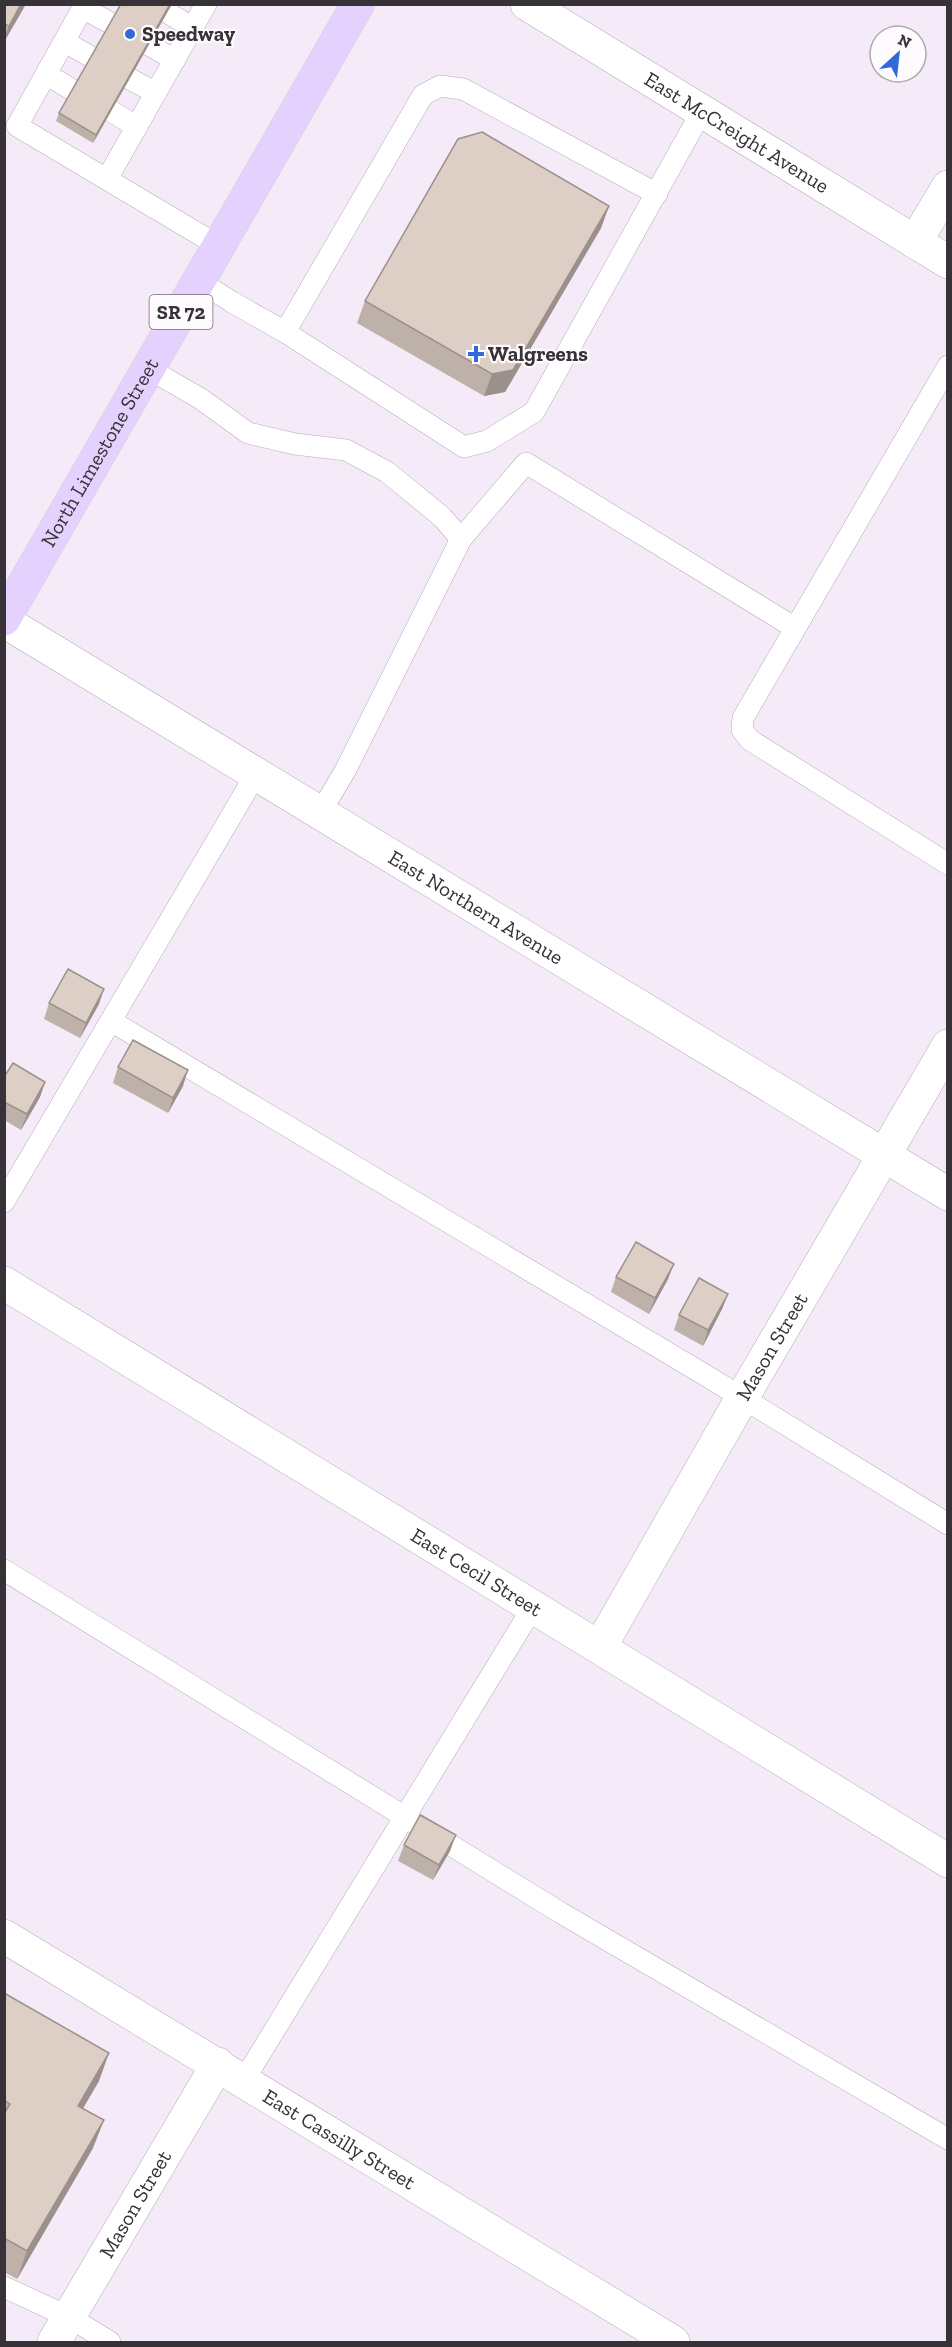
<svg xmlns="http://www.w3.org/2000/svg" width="952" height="2347" viewBox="0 0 952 2347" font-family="'Zilla Slab',serif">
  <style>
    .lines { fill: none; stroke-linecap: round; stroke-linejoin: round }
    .service-casing { stroke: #b6adb9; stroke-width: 22 }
    .minor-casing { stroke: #b6adb9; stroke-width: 34 }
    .tertiary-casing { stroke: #b6adb9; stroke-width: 34 }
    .primary-casing { stroke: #d3d2d3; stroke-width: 34 }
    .service { stroke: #fff; stroke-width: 21 }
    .minor { stroke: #fff; stroke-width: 33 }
    .tertiary { stroke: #fff; stroke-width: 33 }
    .primary { stroke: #e5d1fd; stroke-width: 33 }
    .wall { fill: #beb1aa }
    .shaded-wall { fill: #9b908b }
    .building { fill: #ddcec6; stroke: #9b908b; stroke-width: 1.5 }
    .poi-dot { fill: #3169d8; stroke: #fdfbfe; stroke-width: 2 }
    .labels { text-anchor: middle; stroke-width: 4.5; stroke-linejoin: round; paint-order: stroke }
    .shield { fill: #fdfbfe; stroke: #726e73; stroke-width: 1.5 }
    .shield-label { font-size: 20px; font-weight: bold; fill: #363238 }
    .poi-label { font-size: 21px; font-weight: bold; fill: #363238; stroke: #fdfbfe; text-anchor: start }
    .street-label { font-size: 21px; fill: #363238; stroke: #fdfbfe }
  </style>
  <rect width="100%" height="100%" fill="#f5ebf8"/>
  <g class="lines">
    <g class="service-casing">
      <g id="service">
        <polyline points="85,4 17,126 219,246"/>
        <polyline points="83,8 112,24"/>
        <polyline points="168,13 193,28"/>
        <polyline points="65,42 93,58"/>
        <polyline points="149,45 175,60"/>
        <polyline points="46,74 74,91"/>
        <polyline points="130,79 156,93"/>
        <polyline points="111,111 137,127"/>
        <polyline points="107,179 206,4"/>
        <polyline points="199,281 232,302 285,332 464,447 487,441 534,412 702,111"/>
        <polyline points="285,332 423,95 440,86 463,89 657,194"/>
        <polyline points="948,366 743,718 742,730 750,740 948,864"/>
        <polyline points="149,369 201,399 248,433 295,444 346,450 387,472 442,517 461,539"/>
        <polyline points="320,813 345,771 461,539 526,463 795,628"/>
        <polyline points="111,1021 710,1378 948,1524"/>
        <polyline points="4,1202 256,774"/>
        <polyline points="4,1570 561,1913 948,2139"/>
        <polyline points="244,2080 533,1607"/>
        <polyline points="4,2287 69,2317 110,2342"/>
      </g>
    </g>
    <g class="minor-casing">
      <g id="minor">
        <polyline points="915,242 948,187"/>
        <path id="s1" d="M4 621 948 1194"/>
        <path id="s2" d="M4 1283 948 1861"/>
        <path id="s3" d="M600 1647 742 1398 948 1046"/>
        <path id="s4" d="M4 1936 673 2342"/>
        <path id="s5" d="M54 2342 218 2064"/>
      </g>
    </g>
    <g class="tertiary-casing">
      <g id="tertiary">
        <path id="s6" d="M527 4 948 262"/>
      </g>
    </g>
    <g class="primary-casing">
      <g id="primary">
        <path id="s7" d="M4 619 358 4"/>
      </g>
    </g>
    <use href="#service" class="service"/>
    <use href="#minor" class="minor"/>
    <use href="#tertiary" class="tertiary"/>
    <use href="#primary" class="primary"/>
  </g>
  <g class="wall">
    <polygon points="4,4 26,4 4,42"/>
    <polygon points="121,4 172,4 93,143 56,121 59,113"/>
    <polygon points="609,206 601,228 505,392 484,396 357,323 365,301"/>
    <polygon points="49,1003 99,1004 80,1038 44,1019"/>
    <polygon points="118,1067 183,1086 168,1113 113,1083"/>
    <polygon points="4,1077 45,1082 40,1097 21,1130 4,1120"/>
    <polygon points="616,1277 668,1279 649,1314 611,1292"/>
    <polygon points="728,1294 722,1309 703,1346 674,1330 679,1315"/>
    <polygon points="404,1845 450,1851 433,1880 398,1861"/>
    <polygon points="4,1993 99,2081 83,2108 93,2148 17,2279 4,2272"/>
  </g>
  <g class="shaded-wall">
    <polygon points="21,4 26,4 4,42 4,38 9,26"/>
    <polygon points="170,4 172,4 93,143 96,135"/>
    <polygon points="609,206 601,228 505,392 484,396 492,374"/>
    <polygon points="104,989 99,1004 80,1038 86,1023"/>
    <polygon points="188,1070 183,1086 168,1113 173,1098"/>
    <polygon points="45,1082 40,1097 21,1130 27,1114"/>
    <polygon points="674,1264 668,1279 649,1314 655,1298"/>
    <polygon points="728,1294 722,1309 703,1346 708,1330"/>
    <polygon points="456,1835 450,1851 433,1880 439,1865"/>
    <polygon points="109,2053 99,2081 68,2134 78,2106"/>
    <polygon points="104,2120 93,2148 17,2279 27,2251"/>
  </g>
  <g class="building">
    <polygon points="4,4 21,4 9,26 4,24"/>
    <polygon points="121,4 170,4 96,135 59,113"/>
    <polygon points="482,132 609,206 513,370 492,374 365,301 458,139"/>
    <polygon points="68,969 104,989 86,1023 49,1003"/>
    <polygon points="133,1040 188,1070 173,1098 118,1067"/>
    <polygon points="13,1063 45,1082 27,1114 4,1102 4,1077"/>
    <polygon points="636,1242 674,1264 655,1298 616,1277"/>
    <polygon points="699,1278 728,1294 708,1330 679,1315"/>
    <polygon points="420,1815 456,1835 439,1865 404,1845"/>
    <polygon points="4,1993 109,2053 78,2106 104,2120 27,2251 4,2238 4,2114 10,2104 4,2100"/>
  </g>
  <g class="poi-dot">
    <circle cx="130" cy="34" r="6"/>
    <path d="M473 345h6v6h6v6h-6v6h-6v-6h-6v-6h6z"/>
  </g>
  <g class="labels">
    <rect class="shield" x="149.5" y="295" width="63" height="34" rx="4.5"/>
    <g class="shield-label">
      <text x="181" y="319">SR 72</text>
    </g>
    <g class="poi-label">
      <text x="142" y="41">Speedway</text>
      <text x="488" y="361">Walgreens</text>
    </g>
    <g class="street-label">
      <text dy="7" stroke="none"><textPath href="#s6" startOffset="246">East McCreight Avenue</textPath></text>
      <text dy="7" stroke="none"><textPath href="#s7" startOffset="192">North Limestone Street</textPath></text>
      <text dy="7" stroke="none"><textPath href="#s1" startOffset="552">East Northern Avenue</textPath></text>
      <text dy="7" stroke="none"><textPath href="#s3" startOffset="346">Mason Street</textPath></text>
      <text dy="7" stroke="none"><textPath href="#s2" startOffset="554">East Cecil Street</textPath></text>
      <text dy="7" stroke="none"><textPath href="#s4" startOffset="392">East Cassilly Street</textPath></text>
      <text dy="7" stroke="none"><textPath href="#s5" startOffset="160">Mason Street</textPath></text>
    </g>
  </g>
  <rect width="952" height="2347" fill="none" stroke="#363238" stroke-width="12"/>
  <g transform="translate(898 54) rotate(27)"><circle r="28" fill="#fdfbfe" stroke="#adabaf" stroke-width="1.5"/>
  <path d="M0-4.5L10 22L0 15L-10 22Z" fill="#3169d8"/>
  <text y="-9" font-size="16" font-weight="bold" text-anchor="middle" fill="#363238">N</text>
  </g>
</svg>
